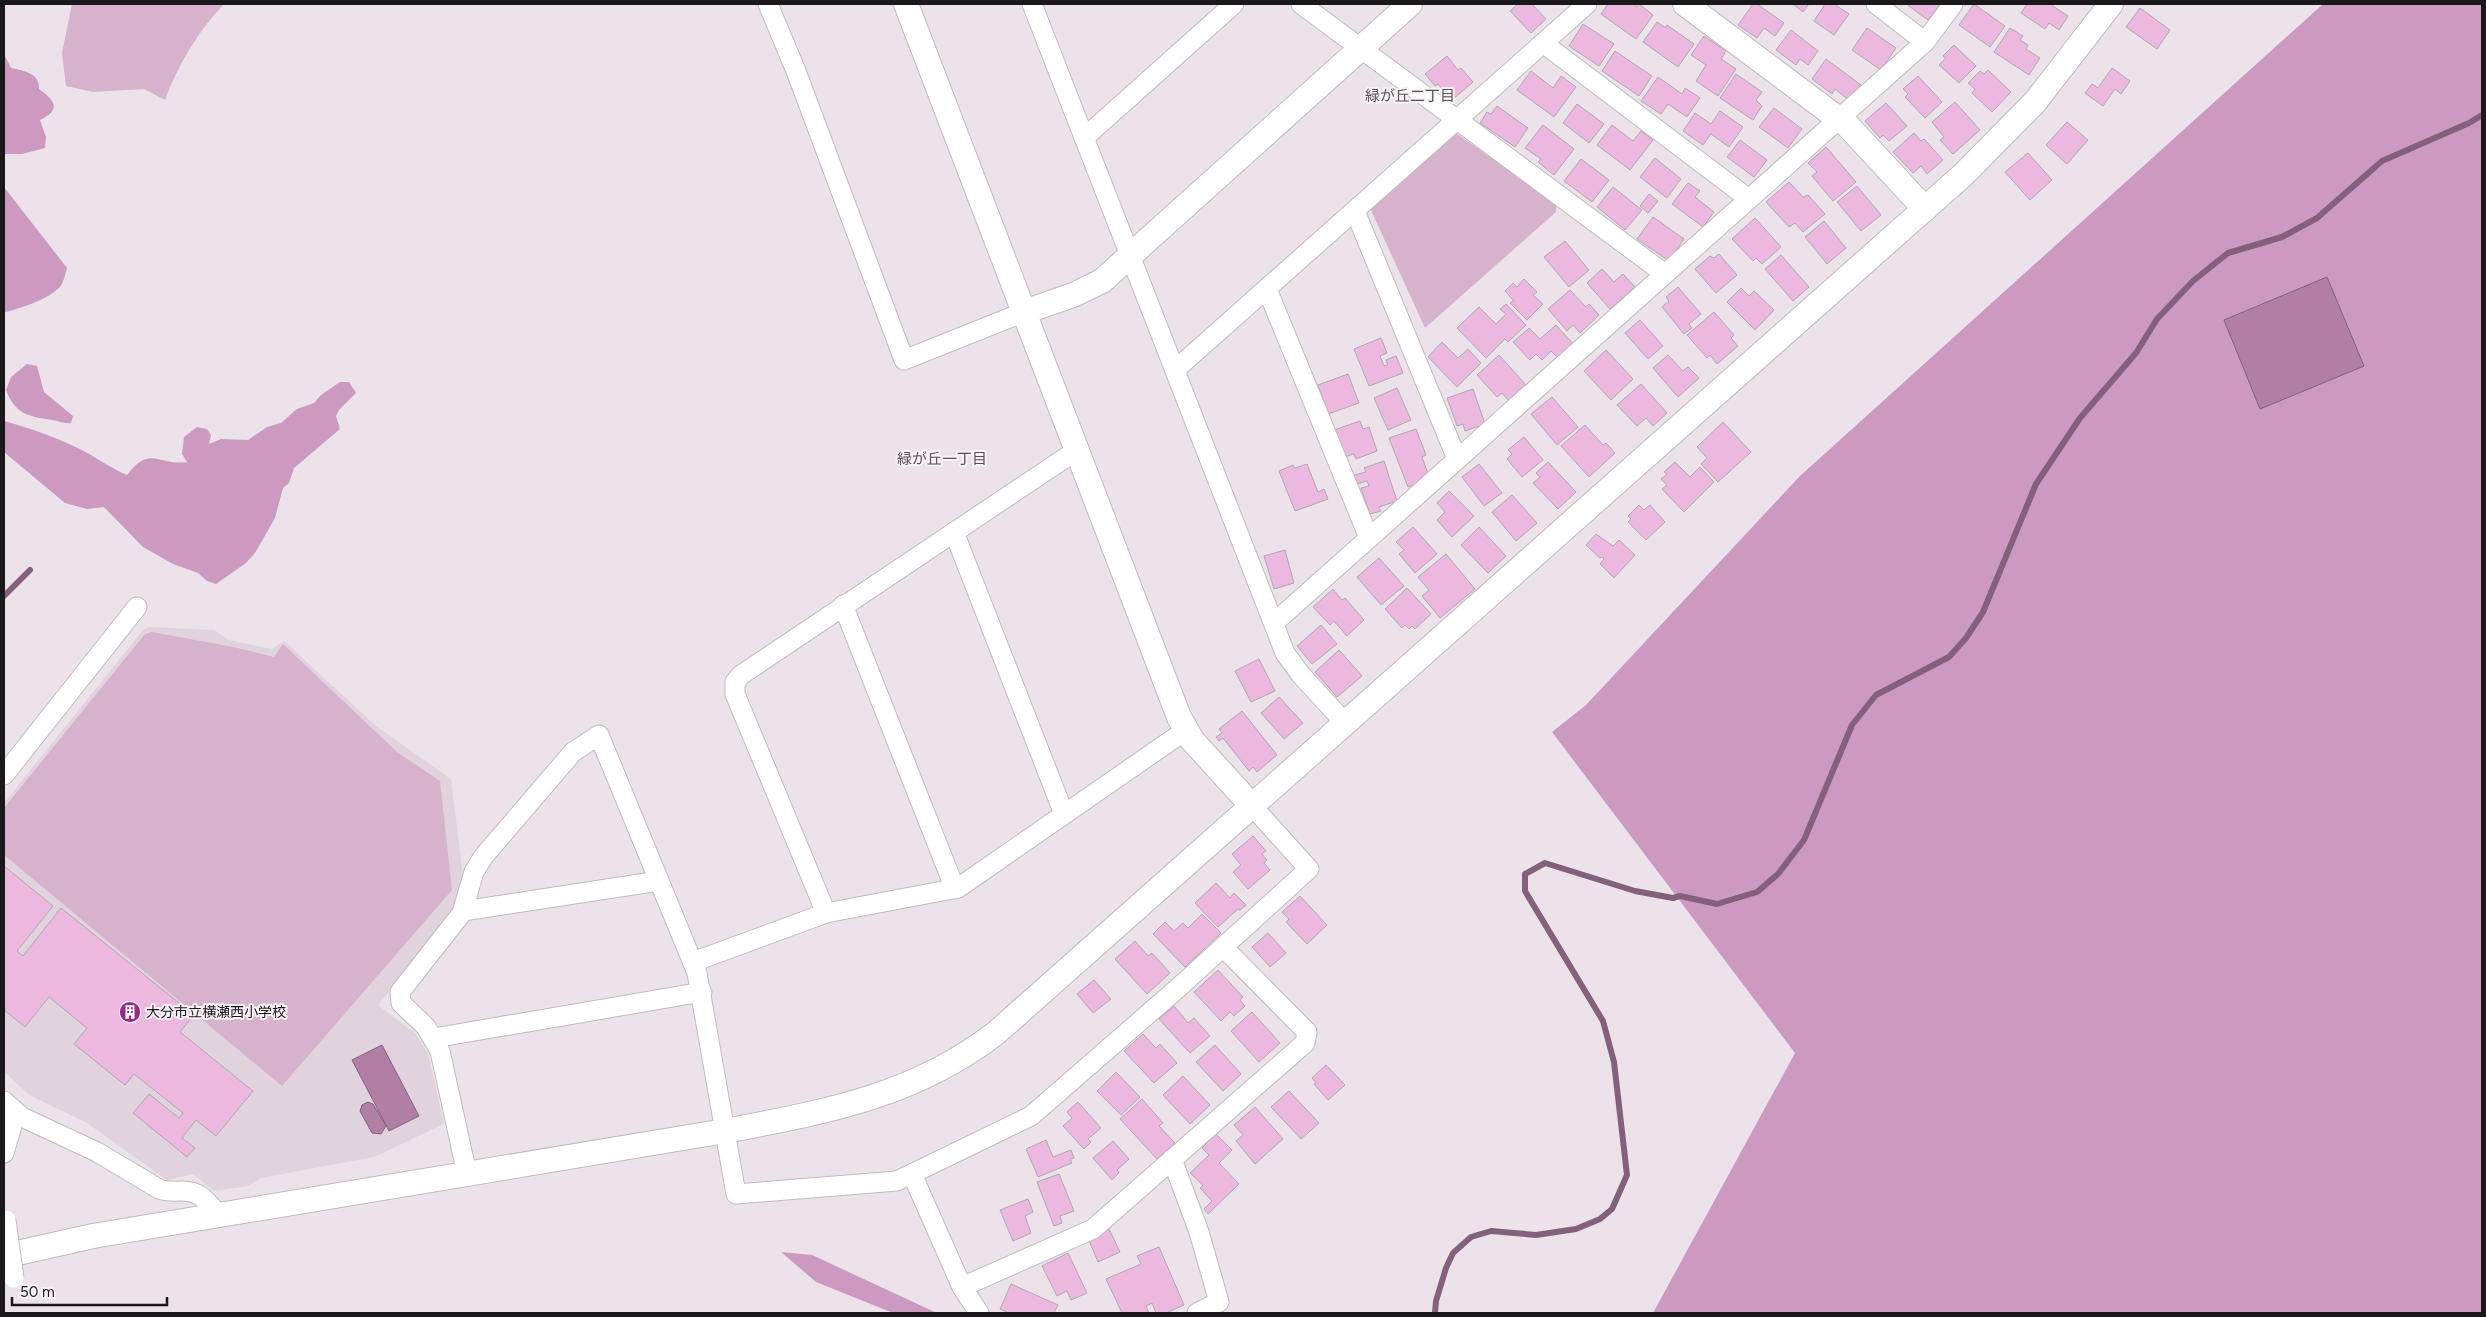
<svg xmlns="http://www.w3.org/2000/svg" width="2486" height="1317" viewBox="0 0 2486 1317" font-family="Figtree,'Noto Sans JP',sans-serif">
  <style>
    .built { fill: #e1d3dd }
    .green { fill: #d6b2cd }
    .forest { fill: #cc99c0 }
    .water { fill: #b17fa6; stroke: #84607c }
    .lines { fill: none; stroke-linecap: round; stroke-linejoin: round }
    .stream { stroke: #84607c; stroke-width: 6 }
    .building { fill: #edb8e0; stroke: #afa8ad }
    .minor-casing { stroke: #c1babf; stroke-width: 21 }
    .tertiary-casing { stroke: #c1babf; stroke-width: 26 }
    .minor { stroke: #fff; stroke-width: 19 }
    .tertiary { stroke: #fff; stroke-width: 24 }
    .minor-bridge-casing { stroke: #c1babf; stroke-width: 21; stroke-linecap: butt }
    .minor-bridge { stroke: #fff; stroke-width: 19 }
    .labels { text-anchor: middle; stroke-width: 4; stroke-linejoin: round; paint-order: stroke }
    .poi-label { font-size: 14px; fill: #1a181a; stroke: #f8f1f6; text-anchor: start }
    .neighbourhood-label { font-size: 15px; fill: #565054; stroke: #f8f1f6 }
  </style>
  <rect width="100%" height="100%" fill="#ebe3e9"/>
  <polygon class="built" points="149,627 214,630 229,640 272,649 284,641 376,726 451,779 465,892 454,914 378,1005 417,1035 428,1054 444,1124 374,1157 261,1178 248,1186 214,1191 193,1174 167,1180 87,1123 29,1095 4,1071 4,803 143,630"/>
  <g class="green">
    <path d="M72 4H224C198 31 178 65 165 100L144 89 93 92 66 86 62 53Z"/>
    <polygon points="1454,132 1556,202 1556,212 1425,328 1370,208"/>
    <polygon points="152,632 233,647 274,657 283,644 397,752 440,781 452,890 282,1086 4,855 4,808 145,634"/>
  </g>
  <g class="forest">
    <polygon points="2323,4 2482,4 2482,1313 1653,1313 1795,1053 1552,732 1586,705 1800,476"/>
    <path d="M4 54 11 68C24 71 40 73 39 89 56 101 61 110 40 120L46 137 45 148 22 154H4Z"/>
    <path d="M4 187 67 268C65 274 64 282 60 287 47 300 24 307 6 312H4Z"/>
    <path d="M27 364 37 366 44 392 73 416 71 423C64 424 59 421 52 420 28 416 16 415 6 390L11 377Z"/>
    <path d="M340 382H349L356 393 339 410 336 416 340 429 294 468 289 483 283 488 275 518 255 553 246 563 216 584 207 581 198 573 173 564 143 547 104 507 87 509 65 503 4 452V421C30 428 55 437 80 449 96 457 110 468 127 475 150 444 159 466 187 462L182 454 184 437 197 427 207 429 211 435 209 444 221 439 248 440 267 427 281 423 297 409 314 403 321 395Z"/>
    <polygon points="781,1252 812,1255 937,1313 893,1313 816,1282"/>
  </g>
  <g class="water">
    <polygon points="2327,277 2364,366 2260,409 2224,320"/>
    <polygon points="382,1045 419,1116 389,1131 352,1060"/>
    <polygon points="368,1102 373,1104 386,1126 381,1134 372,1133 360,1111 362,1105"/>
  </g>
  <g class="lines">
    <g class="stream">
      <polyline points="4,596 30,570"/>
      <polyline points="1435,1313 1436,1301 1446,1268 1453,1253 1471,1237 1491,1231 1536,1235 1576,1229 1600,1219 1612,1209 1627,1175 1614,1062 1603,1021 1525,891 1525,874 1545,863 1635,891 1673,898 1680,896 1717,904 1757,892 1778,874 1804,840 1852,725 1876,695 1949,657 1966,638 1983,612 2036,484 2080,418 2136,353 2157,319 2193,281 2228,253 2282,237 2317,218 2382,161 2469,123 2482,115"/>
    </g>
  </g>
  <g class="building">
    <polygon points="1518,4 1532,4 1546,19 1531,33 1510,11"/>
    <polygon points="1608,4 1633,4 1637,7 1639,4 1653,15 1636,39 1601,14"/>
    <polygon points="1753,4 1757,4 1784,23 1775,36 1764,28 1757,38 1738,25"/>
    <polygon points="1793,4 1809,4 1803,12"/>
    <polygon points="1825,4 1834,4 1849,14 1834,35 1814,21"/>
    <polygon points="1906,4 1940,4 1928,20"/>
    <polygon points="1974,4 2005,26 1990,47 1959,25"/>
    <polygon points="2027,4 2050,4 2068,16 2059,30 2049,23 2045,29 2021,13"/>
    <polygon points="2140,8 2170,30 2157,49 2126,27"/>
    <polygon points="1657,22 1666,28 1667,25 1694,44 1678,67 1643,42"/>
    <polygon points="1583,24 1614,44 1599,66 1569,46"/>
    <polygon points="1867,28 1896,48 1881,70 1852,50"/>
    <polygon points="2010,28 2023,36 2020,40 2028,45 2026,49 2040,58 2029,75 1994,52"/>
    <polygon points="1791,30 1818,51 1808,65 1800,59 1796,65 1776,50"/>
    <polygon points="1704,36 1726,51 1721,59 1736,69 1718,96 1696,81 1706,65 1691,55"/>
    <polygon points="1954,45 1976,66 1959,83 1939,65 1946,58 1943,56"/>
    <polygon points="1615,51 1652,76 1639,96 1602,71"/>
    <polygon points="1447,56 1458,70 1461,68 1473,82 1452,100 1438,84 1435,86 1425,74"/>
    <polygon points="1826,59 1861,85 1849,100 1835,89 1832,94 1812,79"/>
    <polygon points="2112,68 2130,81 2121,94 2115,89 2103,106 2085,93 2092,84 2098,88"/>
    <polygon points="1988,70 2011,92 1992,112 1972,93 1975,89 1968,83 1980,71 1984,74"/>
    <polygon points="1531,71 1553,88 1561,76 1576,87 1554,117 1517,90"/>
    <polygon points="1736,74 1762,92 1756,100 1762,106 1753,120 1720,98"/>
    <polygon points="1918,76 1942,102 1925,118 1905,97 1908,94 1903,89"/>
    <polygon points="1658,77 1682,94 1685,88 1700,98 1687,117 1668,104 1661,114 1641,101"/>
    <polygon points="1955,102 1980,130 1953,154 1940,140 1944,137 1932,122"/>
    <polygon points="1886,103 1907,126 1889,141 1883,135 1880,138 1865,121"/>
    <polygon points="1577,104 1604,124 1589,143 1563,123"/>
    <polygon points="1497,106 1528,128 1515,147 1480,123 1487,112 1491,114"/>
    <polygon points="1774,108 1802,129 1788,148 1759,127"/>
    <polygon points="1720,111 1743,127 1729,147 1711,134 1703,145 1683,131 1695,113 1711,124"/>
    <polygon points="2067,122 2088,140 2067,164 2046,145"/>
    <polygon points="1543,125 1574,149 1554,175 1538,162 1541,159 1525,148"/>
    <polygon points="1612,125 1633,141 1641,131 1653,140 1630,170 1597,145"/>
    <polygon points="1914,133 1921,141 1924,139 1943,160 1927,174 1921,166 1913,173 1893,152"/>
    <polygon points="1740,140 1767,160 1754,177 1727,157"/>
    <polygon points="1826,147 1856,182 1833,201 1812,176 1817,172 1808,163"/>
    <polygon points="2028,153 2052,180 2030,200 2005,172"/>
    <polygon points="1655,158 1681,179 1667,198 1640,177"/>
    <polygon points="1581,159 1609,180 1592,202 1564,181"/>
    <polygon points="1789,182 1803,197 1808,195 1825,214 1803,232 1795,223 1789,227 1766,202"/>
    <polygon points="1688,183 1700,191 1695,197 1714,212 1703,227 1672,204"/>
    <polygon points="1857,186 1881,215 1861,231 1837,202"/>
    <polygon points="1613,187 1642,210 1625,230 1597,207"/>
    <polygon points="1649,194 1658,201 1648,213 1640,206"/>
    <polygon points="1653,217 1684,239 1669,261 1637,239"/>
    <polygon points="1755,218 1781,247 1762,264 1756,258 1753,261 1732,239"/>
    <polygon points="1824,221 1846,248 1827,264 1805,237"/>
    <polygon points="1565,241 1589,270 1569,287 1544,257"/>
    <polygon points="1719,254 1737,275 1716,293 1695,269 1710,256 1714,258"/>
    <polygon points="1781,255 1809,287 1793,301 1765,269"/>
    <polygon points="1602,269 1614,282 1623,274 1635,287 1610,309 1587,283"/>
    <polygon points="1524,279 1537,292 1533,295 1543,304 1527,320 1510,303 1514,301 1505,291 1513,283 1517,287"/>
    <polygon points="1678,287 1701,314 1689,324 1692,328 1684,334 1662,307 1669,301 1666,297"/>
    <polygon points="1741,288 1749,296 1754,291 1774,310 1755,330 1727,302"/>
    <polygon points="1570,290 1586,307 1589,304 1599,315 1580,333 1573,325 1567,331 1548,309"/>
    <polygon points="1506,304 1526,325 1508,342 1505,339 1486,358 1457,328 1479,307 1496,324 1506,314 1500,309"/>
    <polygon points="1714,312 1734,335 1731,338 1738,346 1717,364 1710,355 1707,358 1687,335"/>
    <polygon points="1640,320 1663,346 1648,359 1625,333"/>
    <polygon points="1556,325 1575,346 1560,360 1551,351 1542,360 1536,354 1530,360 1513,342 1529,328 1540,339"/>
    <polygon points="1381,338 1387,353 1380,356 1384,366 1388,365 1386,360 1396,356 1403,373 1369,386 1354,349"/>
    <polygon points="1442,342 1458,358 1468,349 1481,363 1457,387 1428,357"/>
    <polygon points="1606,350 1633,379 1611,400 1584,371"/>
    <polygon points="1499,355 1527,386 1509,401 1502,393 1497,397 1477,375"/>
    <polygon points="1668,355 1683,371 1688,367 1699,378 1678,397 1653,368"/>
    <polygon points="1348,374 1359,403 1328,414 1318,385"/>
    <polygon points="1641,384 1667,413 1653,426 1646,418 1637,426 1617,405"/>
    <polygon points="1397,388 1411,420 1388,430 1374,398"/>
    <polygon points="1473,389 1485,424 1465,431 1463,424 1457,426 1447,398"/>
    <polygon points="1552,397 1578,427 1557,445 1531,414"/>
    <polygon points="1360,421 1363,429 1369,427 1377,451 1356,459 1354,454 1344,457 1334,430"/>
    <polygon points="1723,422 1751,452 1718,482 1701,464 1707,458 1697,447"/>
    <polygon points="1585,425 1603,445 1606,443 1615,453 1589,477 1561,446"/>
    <polygon points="1416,429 1426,455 1422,457 1430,479 1408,487 1389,438"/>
    <polygon points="1524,437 1543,460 1522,477 1507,459 1512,454 1508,450"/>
    <polygon points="1384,461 1397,501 1379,507 1381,511 1370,514 1361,488 1369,486 1367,481 1357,484 1354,475 1366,472 1364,468"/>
    <polygon points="1548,462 1576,492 1558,509 1533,483 1540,477 1536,473"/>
    <polygon points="1675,462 1690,477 1700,467 1714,482 1684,512 1662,489 1667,485 1661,479 1667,474 1664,472"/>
    <polygon points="1307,464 1318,492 1324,489 1328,499 1295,511 1279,471 1293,465 1295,468"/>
    <polygon points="1479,464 1502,493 1484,506 1462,477"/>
    <polygon points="1449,491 1474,516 1452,537 1437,520 1445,512 1437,503"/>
    <polygon points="1512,495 1537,523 1516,541 1492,512"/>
    <polygon points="1639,505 1644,510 1650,505 1665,522 1646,540 1628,522 1631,519 1628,516"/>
    <polygon points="1413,527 1437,554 1415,573 1399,554 1404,550 1396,542"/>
    <polygon points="1479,527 1506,556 1488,573 1461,545"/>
    <polygon points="1596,534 1613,546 1619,540 1635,555 1614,578 1600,564 1604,559 1602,557 1600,558 1586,545"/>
    <polygon points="1285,550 1294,583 1274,589 1264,556"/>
    <polygon points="1446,554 1475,589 1440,618 1422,596 1429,590 1418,577"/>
    <polygon points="1379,558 1404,586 1381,605 1357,577"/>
    <polygon points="1407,588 1431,614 1415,629 1412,626 1409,629 1405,625 1402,628 1385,609"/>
    <polygon points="1333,589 1342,600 1345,598 1364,620 1347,636 1334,621 1330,625 1313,607"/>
    <polygon points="1321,625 1337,644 1312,664 1297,646"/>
    <polygon points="1339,650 1362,676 1337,697 1315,672"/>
    <polygon points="1259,659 1275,691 1251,702 1235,671"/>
    <polygon points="1279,697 1303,723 1284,739 1261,713"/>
    <polygon points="1242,711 1277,755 1257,772 1253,767 1249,771 1223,738 1219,741 1216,737 1222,733 1219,729"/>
    <polygon points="1253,836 1266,851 1262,854 1267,860 1264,863 1270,870 1248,889 1233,872 1241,865 1232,854"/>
    <polygon points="4,866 53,906 17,951 23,956 61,908 194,1015 180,1032 253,1091 216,1136 196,1120 182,1138 195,1148 187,1157 133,1113 149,1094 179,1118 183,1113 134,1074 125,1085 74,1044 87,1028 49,997 25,1027 4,1010"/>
    <polygon points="1216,883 1230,898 1234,893 1246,905 1240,910 1238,909 1218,927 1195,903"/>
    <polygon points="1300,896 1327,925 1307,944 1286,922 1289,919 1282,912"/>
    <polygon points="1202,914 1221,933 1185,967 1153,934 1165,922 1174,931 1183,923 1188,928"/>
    <polygon points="1268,933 1286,953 1270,967 1252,947"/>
    <polygon points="1135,941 1148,956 1152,953 1170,973 1147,994 1115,959"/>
    <polygon points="1218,970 1243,997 1240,1000 1245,1006 1234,1016 1230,1012 1221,1021 1194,992"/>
    <polygon points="1094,980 1111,999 1093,1013 1077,994"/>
    <polygon points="1174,1006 1188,1023 1194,1018 1210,1036 1190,1053 1159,1019"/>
    <polygon points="1252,1012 1280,1043 1259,1062 1231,1031"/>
    <polygon points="1143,1034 1156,1048 1160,1044 1177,1063 1154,1083 1124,1051"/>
    <polygon points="1215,1045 1241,1074 1223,1091 1196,1062"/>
    <polygon points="1326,1065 1345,1085 1328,1100 1314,1084 1316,1083 1312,1078"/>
    <polygon points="1116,1072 1140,1097 1121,1115 1097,1091"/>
    <polygon points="1183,1076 1210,1105 1190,1124 1163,1095"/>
    <polygon points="1289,1091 1319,1123 1301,1139 1271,1107"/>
    <polygon points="1142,1099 1163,1123 1159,1126 1175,1143 1157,1159 1120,1119"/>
    <polygon points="1078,1102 1101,1128 1088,1139 1091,1142 1084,1149 1063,1126 1072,1118 1067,1112"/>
    <polygon points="1255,1107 1283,1139 1255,1164 1236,1141 1243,1135 1234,1125"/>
    <polygon points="1216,1134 1232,1150 1219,1163 1239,1184 1208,1214 1204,1209 1212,1201 1200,1188 1203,1185 1190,1173 1209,1155 1202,1148"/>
    <polygon points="1046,1140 1053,1157 1071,1150 1074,1158 1070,1159 1072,1163 1038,1177 1026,1149"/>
    <polygon points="1113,1141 1129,1159 1117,1170 1119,1173 1112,1180 1093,1158"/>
    <polygon points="1059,1174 1074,1211 1060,1216 1062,1223 1054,1226 1037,1182"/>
    <polygon points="1028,1199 1033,1212 1025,1216 1031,1233 1013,1241 1000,1210"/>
    <polygon points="1109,1229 1120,1252 1098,1262 1088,1238"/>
    <polygon points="1159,1247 1184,1305 1166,1313 1156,1313 1152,1303 1146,1306 1149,1313 1122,1313 1106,1279 1141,1264 1137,1256"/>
    <polygon points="1068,1253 1087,1293 1071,1300 1067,1291 1057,1296 1042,1266"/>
    <polygon points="1011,1284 1058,1305 1054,1313 1009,1313 1000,1309"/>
  </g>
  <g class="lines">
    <g class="minor-casing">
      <g id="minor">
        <polyline points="768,4 796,71 904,360 1024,312"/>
        <polyline points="1032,4 1285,653 1301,675 1346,724"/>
        <polyline points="1301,4 1665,274"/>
        <polyline points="1876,4 1925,42"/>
        <polyline points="1543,43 1749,199"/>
        <polyline points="1084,138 1234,4"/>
        <polyline points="1355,211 1457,459"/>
        <polyline points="1267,289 1369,538"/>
        <polyline points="1175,370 1587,4"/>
        <polyline points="954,532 1064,814"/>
        <polyline points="843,605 955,889"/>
        <polyline points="1274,623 1925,42 1953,4"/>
        <polyline points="4,775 137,607"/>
        <polyline points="463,911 659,881"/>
        <polyline points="826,913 735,694 735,682 741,675 1077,450"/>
        <polyline points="693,962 826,913 958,888 1186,730"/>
        <polyline points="434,1038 702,992"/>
        <path d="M4 1101 22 1117 97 1152 159 1189C171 1194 186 1188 197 1194 206 1198 213 1209 220 1216"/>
        <polyline points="4,1153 16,1112"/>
        <polyline points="1172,1159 1199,1232 1219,1302 1197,1313"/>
        <polyline points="467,1174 440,1051 426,1027 401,1003 400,992 462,913 474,872 483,857 573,752 599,735 697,973 736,1194 897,1181 1031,1116 1178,988 1309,869 1253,807"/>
        <polyline points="912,1174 962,1287 979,1313"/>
        <polyline points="962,1287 1093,1229 1305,1043 1307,1032 1223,947"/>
      </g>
    </g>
    <g class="tertiary-casing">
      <g id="tertiary">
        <polyline points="906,4 1179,717 1192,740 1253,807"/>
        <polyline points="1685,4 1848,126 1925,209"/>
        <polyline points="1024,312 1073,295 1102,281 1410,4"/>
        <path d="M4 1256 93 1236 725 1131C824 1112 913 1097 996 1033L1964 174 2035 102 2111 4"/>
      </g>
    </g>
    <use href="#minor" class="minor"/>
    <use href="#tertiary" class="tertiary"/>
    <g class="minor-bridge-casing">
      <polyline id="minor-bridge" points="6,1220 14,1278"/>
    </g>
    <use href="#minor-bridge" class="minor-bridge"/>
  </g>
  <defs>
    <g id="building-disc" transform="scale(1.125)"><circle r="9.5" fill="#982988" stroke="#f8f1f6"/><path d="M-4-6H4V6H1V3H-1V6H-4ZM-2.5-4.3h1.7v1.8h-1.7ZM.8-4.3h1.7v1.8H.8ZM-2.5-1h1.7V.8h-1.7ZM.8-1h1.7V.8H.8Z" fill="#fff"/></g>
  </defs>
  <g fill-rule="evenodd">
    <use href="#building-disc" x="130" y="1012"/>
  </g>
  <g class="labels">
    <g class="poi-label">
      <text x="146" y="1017">大分市立横瀬西小学校</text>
    </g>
    <g class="neighbourhood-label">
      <text x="1410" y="101">緑が丘二丁目</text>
      <text x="942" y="464">緑が丘一丁目</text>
    </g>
  </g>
  <rect width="2486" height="1317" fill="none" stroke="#1a181a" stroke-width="10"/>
  <path d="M12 1297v8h155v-8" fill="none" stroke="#1a181a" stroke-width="2.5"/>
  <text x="20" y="1297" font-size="15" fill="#1a181a" stroke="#f8f1f6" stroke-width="4" paint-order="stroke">50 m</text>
</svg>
